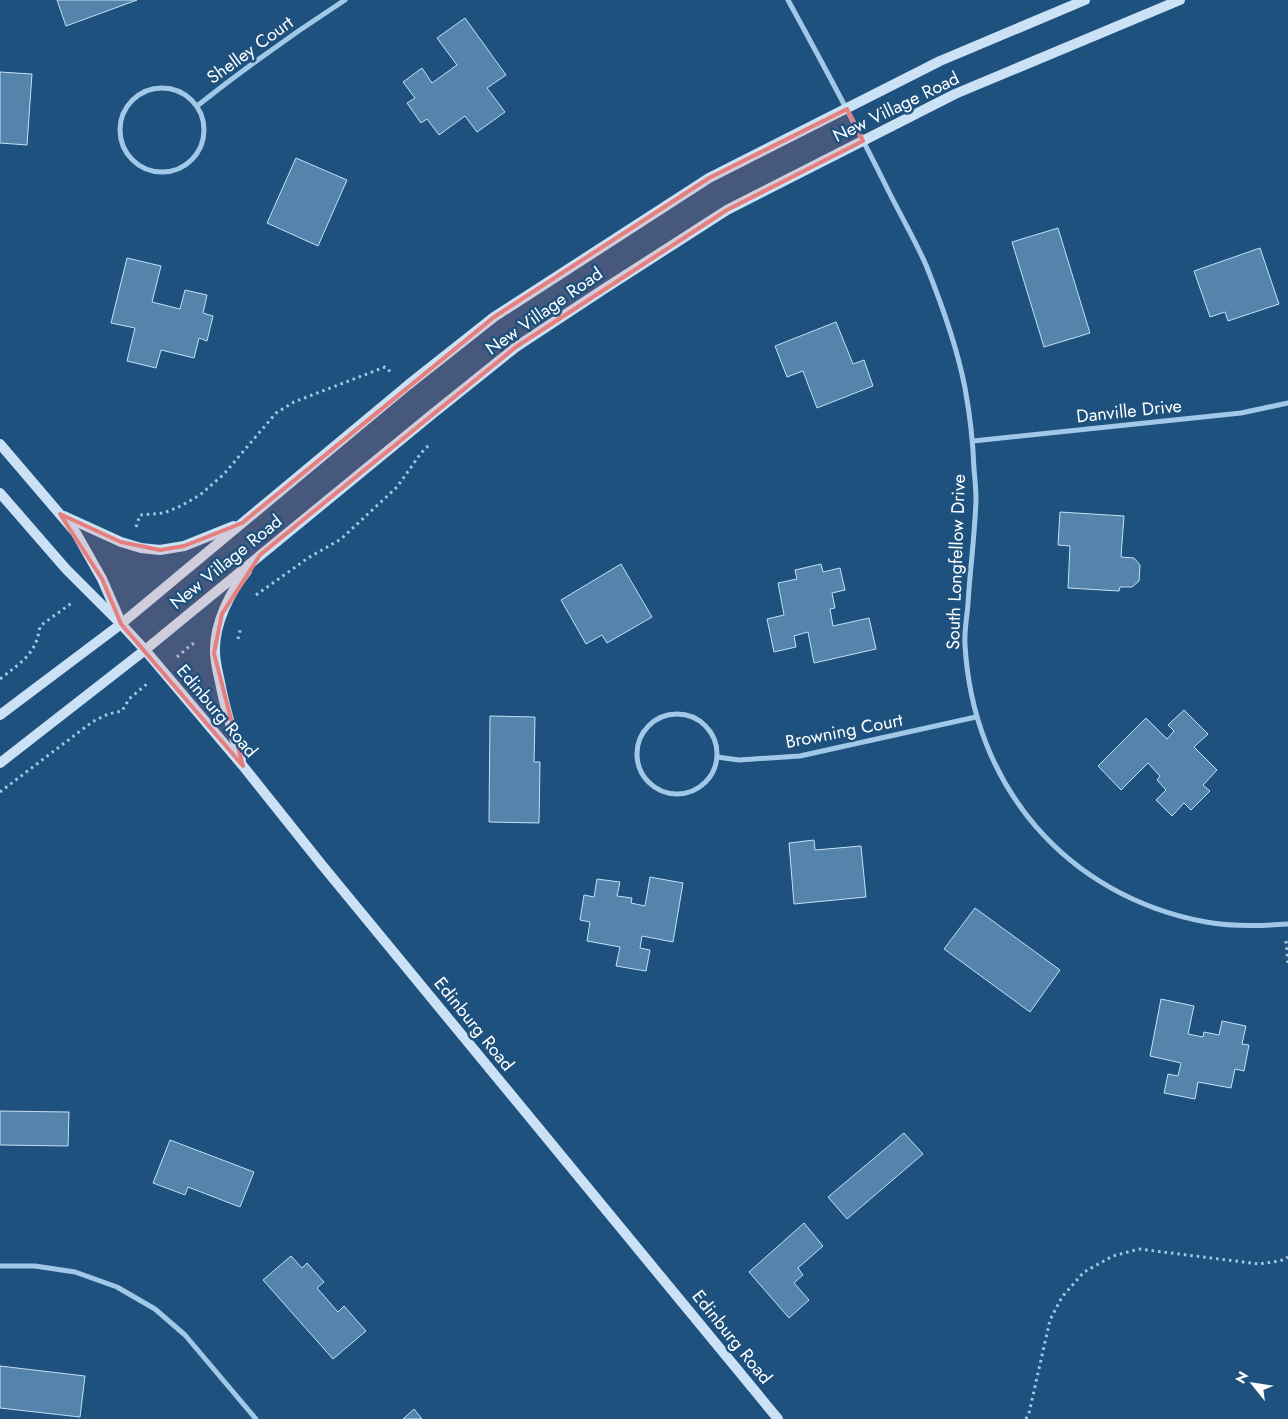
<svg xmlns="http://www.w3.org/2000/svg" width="1288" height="1419" viewBox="0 0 1288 1419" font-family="Jost,sans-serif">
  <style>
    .building { fill: #5484ac; stroke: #c4e0f6 }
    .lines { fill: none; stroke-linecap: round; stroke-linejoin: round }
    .path { stroke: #a1c8e7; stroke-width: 3; stroke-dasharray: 2.5 4; stroke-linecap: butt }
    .street { stroke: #a1c8e7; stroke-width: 5 }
    .secondary { stroke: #cbe2f6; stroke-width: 10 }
    .marked { fill: #e67e7e; fill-opacity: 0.2; stroke: #e67e7e; stroke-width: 4; stroke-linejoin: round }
    .labels { text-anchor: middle; stroke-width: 5; stroke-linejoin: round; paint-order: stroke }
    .street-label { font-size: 18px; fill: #fff; stroke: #1e517d }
  </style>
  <rect width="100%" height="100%" fill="#1e517d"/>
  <g class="building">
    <polygon points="57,0 137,0 66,26"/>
    <polygon points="465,18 506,75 487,88 505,112 477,132 465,116 439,135 427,119 421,123 407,103 415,98 403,82 422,68 432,83 457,65 437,38"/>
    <polygon points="0,72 32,74 27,145 0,143"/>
    <polygon points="296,158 347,180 318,246 267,223"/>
    <polygon points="1058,228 1090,333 1044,347 1012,242"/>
    <polygon points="1260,248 1279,304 1228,321 1225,312 1210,317 1194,271"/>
    <polygon points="127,258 161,266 152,302 180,309 185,290 207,295 203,313 213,316 207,341 199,338 194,358 161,350 156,368 127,361 135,328 111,323"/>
    <polygon points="836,322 853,364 864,360 873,386 817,408 803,371 787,377 775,346"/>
    <polygon points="1060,512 1124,516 1121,557 1134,558 1140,565 1139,581 1132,587 1120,587 1119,591 1068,588 1070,546 1058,545"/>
    <polygon points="621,564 652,617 607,643 602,635 586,644 561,600"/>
    <polygon points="821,564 823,572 840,568 845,590 832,593 835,608 830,609 833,626 869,618 876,649 814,663 808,632 794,636 796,647 774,652 767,619 784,615 778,583 797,579 795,570"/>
    <polygon points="1184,710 1208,734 1194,747 1217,770 1203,785 1210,791 1191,810 1184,803 1172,816 1156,800 1166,790 1157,780 1160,776 1148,763 1121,790 1098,766 1146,718 1167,739 1174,731 1168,725"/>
    <polygon points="490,716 535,717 534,762 540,762 539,823 489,822"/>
    <polygon points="814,840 815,850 861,846 866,897 794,904 789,843"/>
    <polygon points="650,877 683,883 673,942 642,936 640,948 650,950 646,971 616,966 620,947 587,941 590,922 580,920 584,895 594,897 597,879 620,882 617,896 632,898 631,903 645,906"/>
    <polygon points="975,908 1060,970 1030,1012 944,949"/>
    <polygon points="1161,999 1194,1006 1188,1034 1203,1037 1204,1032 1219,1035 1222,1021 1246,1026 1242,1044 1249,1045 1244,1071 1235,1069 1231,1088 1198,1082 1195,1099 1164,1093 1168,1074 1178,1076 1181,1063 1150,1056"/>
    <polygon points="0,1111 69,1112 68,1146 0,1145"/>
    <polygon points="904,1133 923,1154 847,1219 828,1197"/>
    <polygon points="170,1140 254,1172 240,1207 188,1187 185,1195 153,1183"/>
    <polygon points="804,1223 823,1246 798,1268 803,1275 794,1283 809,1300 789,1318 749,1272"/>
    <polygon points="291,1256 302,1268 307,1263 324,1282 317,1288 338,1312 344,1306 366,1331 333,1359 263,1280"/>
    <polygon points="0,1366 85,1376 80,1417 0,1408"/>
    <polygon points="414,1409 422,1419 403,1419"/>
  </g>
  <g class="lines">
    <g class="path">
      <polyline points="136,527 140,515 164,513 181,506 200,495 224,474 276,413 294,402 385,367 393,374"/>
      <polyline points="256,595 308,558 341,539 397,487 421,453 431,443"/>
      <polyline points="238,639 241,627"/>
      <polyline points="177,657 192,644 196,644"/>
      <path d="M0 679C21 662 36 655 40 626L73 602"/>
      <polyline points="0,792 92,722 108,714 122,711 129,699 148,683"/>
      <polyline points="1286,941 1288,963"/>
      <polyline points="1026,1419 1029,1413 1050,1320 1062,1297 1084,1272 1113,1256 1139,1249 1259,1264 1280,1261 1288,1257"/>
    </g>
    <g class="street">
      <path d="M788 0C823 64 857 127 889 192 901 216 915 240 926 265 942 305 957 346 965 388 970 415 973 442 974 469 975 479 976 489 976 499 975 534 970 569 968 604 967 617 964 631 965 645 973 786 1066 896 1206 922 1233 927 1261 926 1288 924"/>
      <circle cx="162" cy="130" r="42"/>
      <path d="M197 106C245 68 294 33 345 0"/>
      <polyline points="973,441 1241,413 1288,403"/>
      <circle cx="677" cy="754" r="40"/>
      <polyline points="717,757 739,760 800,756 976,717"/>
      <polyline points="0,1266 35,1266 75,1272 117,1287 155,1309 185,1335 256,1419"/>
    </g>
    <g class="secondary">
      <polyline points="0,444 76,533 102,579 119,618"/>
      <polyline points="0,493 66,569 121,624 145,650 243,766 322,865 778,1419"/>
      <polyline points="64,516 121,542 141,548 160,550 184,546 234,526"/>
      <polyline points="0,715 121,624 408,385 494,317 709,178 940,61 1085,0"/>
      <path d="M241 760C233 735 225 709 220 682 218 673 215 662 215 652 214 624 230 592 247 571"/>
      <polyline points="0,763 145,650 430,416 516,347 604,289 727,210 955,94 1180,0"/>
    </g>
  </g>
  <path class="marked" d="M847 109 863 141 727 210 516 347 260 555 222 614 214 653 243 766 121 624 102 579 60 514 121 542 160 550 184 546 242 523 494 317 709 178Z"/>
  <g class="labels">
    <g class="street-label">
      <text transform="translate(250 50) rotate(-36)" y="6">Shelley Court</text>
      <text transform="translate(896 107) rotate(-26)" y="6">New Village Road</text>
      <text transform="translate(544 311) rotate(-35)" y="6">New Village Road</text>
      <text transform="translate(1129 411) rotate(-6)" y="6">Danville Drive</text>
      <text transform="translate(226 562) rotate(-39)" y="6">New Village Road</text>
      <text transform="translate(956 562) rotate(-88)" y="6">South Longfellow Drive</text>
      <text transform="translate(217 711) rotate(50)" y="6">Edinburg Road</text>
      <text transform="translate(844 731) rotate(-11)" y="6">Browning Court</text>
      <text transform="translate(474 1024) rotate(51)" y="6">Edinburg Road</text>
      <text transform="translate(732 1337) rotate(51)" y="6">Edinburg Road</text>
    </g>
  </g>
  <g transform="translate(1253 1384) rotate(300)" stroke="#1e517d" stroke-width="4" paint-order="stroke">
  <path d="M0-4L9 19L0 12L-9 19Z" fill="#ffffff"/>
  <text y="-8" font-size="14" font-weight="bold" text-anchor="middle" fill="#ffffff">N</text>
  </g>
</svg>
